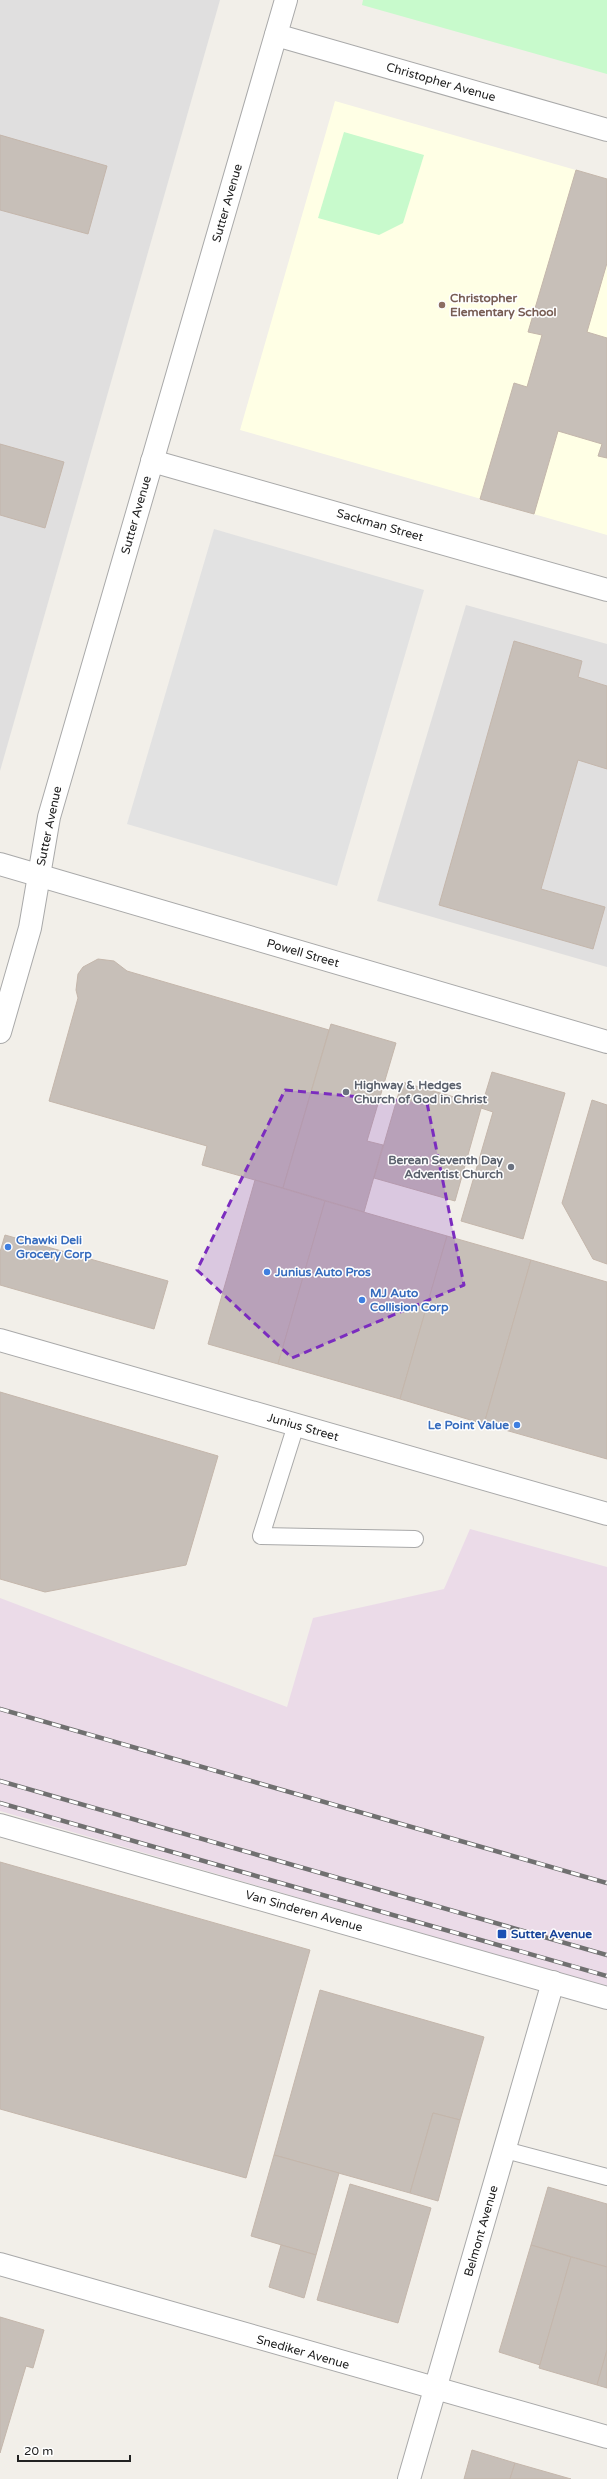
<svg xmlns="http://www.w3.org/2000/svg" width="607" height="2479" viewBox="0 0 607 2479" font-family="'Varela Round',sans-serif">
  <style>
    .residential { fill: #e0dfdf }
    .industrial { fill: #ebdbe8 }
    .education { fill: #ffffe5 }
    .park { fill: #c8facc }
    .parking { fill: #e2e2e2 }
    .building { fill: #c7bfb8; stroke: #c4b6ab }
    .lines { fill: none; stroke-linecap: round; stroke-linejoin: round }
    .service-casing { stroke: #a9a9a9; stroke-width: 18 }
    .minor-casing { stroke: #a9a9a9; stroke-width: 24 }
    .tertiary-casing { stroke: #a9a9a9; stroke-width: 24 }
    .service { stroke: #fff; stroke-width: 16 }
    .minor { stroke: #fff; stroke-width: 22 }
    .tertiary { stroke: #fff; stroke-width: 22 }
    .rail-casing { stroke: #707070; stroke-width: 4.5 }
    .rail { stroke: #fff; stroke-width: 3; stroke-dasharray: 9; stroke-linecap: butt }
    .marked { fill: #7b2cbf; fill-opacity: 0.2; stroke: #7b2cbf; stroke-width: 3; stroke-dasharray: 8 5; stroke-linejoin: round }
    .education-dot { fill: #8d6e63; stroke: #fff; stroke-width: 1.5 }
    .worship-dot { fill: #6b7280; stroke: #fff; stroke-width: 1.5 }
    .shop-dot { fill: #3f7fe0; stroke: #fff; stroke-width: 1.5 }
    .transit-dot { fill: #1a4fb4; stroke: #fff; stroke-width: 1.5 }
    .labels { text-anchor: middle; stroke-width: 3; stroke-linejoin: round; paint-order: stroke }
    .street-label { font-size: 12px; fill: #222; stroke: #fff }
    .education-label { font-size: 12px; font-weight: bold; fill: #785e54; stroke: #fff; text-anchor: start }
    .worship-label { font-size: 12px; font-weight: bold; fill: #5b616d; stroke: #fff; text-anchor: start }
    .shop-label { font-size: 12px; font-weight: bold; fill: #366cbe; stroke: #fff; text-anchor: start }
    .transit-label { font-size: 12px; font-weight: bold; fill: #164399; stroke: #fff; text-anchor: start }
  </style>
  <rect width="100%" height="100%" fill="#f2efe9"/>
  <g class="residential">
    <polygon points="0,0 220,0 0,771"/>
    <polygon points="466,605 607,644 607,967 377,901"/>
  </g>
  <polygon class="industrial" points="470,1529 607,1567 607,1987 0,1811 0,1598 287,1707 313,1618 444,1589"/>
  <polygon class="education" points="335,101 607,179 607,535 240,430"/>
  <g class="park">
    <polygon points="363,0 607,0 607,74 362,5"/>
    <polygon points="344,132 424,155 403,223 379,235 318,218"/>
  </g>
  <polygon class="parking" points="214,529 424,590 337,886 127,824"/>
  <g class="building">
    <polygon points="0,135 107,166 88,234 0,210"/>
    <polygon points="576,170 607,179 607,263 587,332 607,338 607,458 598,456 602,444 558,431 534,514 480,499 514,383 527,387 542,335 528,332"/>
    <polygon points="0,444 64,462 45,528 0,515"/>
    <polygon points="514,641 582,661 578,677 607,686 607,769 578,760 541,889 605,907 593,949 439,905"/>
    <polygon points="98,959 114,961 127,971 329,1030 283,1188 202,1165 207,1146 49,1101 78,998 76,990 78,974 83,967"/>
    <polygon points="331,1024 396,1043 367,1141 383,1145 364,1212 283,1188"/>
    <polygon points="492,1072 565,1093 523,1239 461,1221 493,1112 481,1108"/>
    <polygon points="402,1082 482,1105 455,1201 374,1178"/>
    <polygon points="592,1100 607,1105 607,1264 593,1259 562,1203"/>
    <polygon points="255,1180 325,1201 278,1364 208,1344"/>
    <polygon points="325,1201 447,1236 400,1399 278,1364"/>
    <polygon points="5,1235 168,1281 154,1329 0,1285 0,1252"/>
    <polygon points="447,1236 531,1260 484,1424 400,1399"/>
    <polygon points="531,1260 607,1282 607,1459 484,1424"/>
    <polygon points="0,1392 218,1456 186,1565 45,1592 0,1579"/>
    <polygon points="0,1862 310,1950 246,2178 0,2109"/>
    <polygon points="320,1990 484,2037 460,2120 433,2113 410,2193 274,2155"/>
    <polygon points="433,2113 460,2120 438,2201 410,2193"/>
    <polygon points="274,2155 339,2173 316,2255 251,2236"/>
    <polygon points="350,2184 431,2208 398,2323 317,2300"/>
    <polygon points="548,2187 607,2204 607,2267 531,2245"/>
    <polygon points="281,2245 316,2255 304,2298 269,2287"/>
    <polygon points="531,2245 571,2257 540,2365 499,2352"/>
    <polygon points="571,2257 607,2267 607,2350 597,2385 539,2368"/>
    <polygon points="0,2317 44,2330 33,2368 26,2366 0,2453"/>
    <polygon points="607,2350 607,2388 597,2385"/>
    <polygon points="472,2450 515,2463 510,2479 464,2479"/>
    <polygon points="515,2463 571,2479 510,2479"/>
  </g>
  <g class="lines">
    <g class="service-casing">
      <g id="service">
        <polyline points="296,1425 261,1536 415,1539"/>
        <polyline points="505,2150 607,2177"/>
      </g>
    </g>
    <g class="minor-casing">
      <g id="minor">
        <polyline points="276,35 607,130"/>
        <polyline points="152,461 607,590"/>
        <polyline points="0,864 607,1042"/>
        <polyline points="0,1340 607,1514"/>
        <polyline points="0,1825 607,1998"/>
        <polyline points="0,2264 607,2437"/>
        <polyline points="409,2479 553,1982"/>
      </g>
    </g>
    <g class="tertiary-casing">
      <polyline id="tertiary" points="0,1032 30,928 49,817 286,0"/>
    </g>
    <use href="#service" class="service"/>
    <use href="#minor" class="minor"/>
    <use href="#tertiary" class="tertiary"/>
    <g class="rail-casing">
      <g id="rail">
        <polyline points="0,1709 607,1883"/>
        <polyline points="0,1781 607,1955"/>
        <polyline points="0,1803 607,1976"/>
      </g>
    </g>
    <use href="#rail" class="rail"/>
  </g>
  <path class="marked" d="M285 1090 427 1103 464 1285 292 1358 197 1270Z"/>
  <circle class="education-dot" cx="442" cy="305" r="4"/>
  <g class="worship-dot">
    <circle cx="346" cy="1092" r="4"/>
    <circle cx="511" cy="1167" r="4"/>
  </g>
  <g class="shop-dot">
    <circle cx="8" cy="1247" r="4"/>
    <circle cx="267" cy="1272" r="4"/>
    <circle cx="362" cy="1300" r="4"/>
    <circle cx="517" cy="1425" r="4"/>
  </g>
  <rect class="transit-dot" x="497" y="1929" width="10" height="10" rx="2"/>
  <g class="labels">
    <g class="street-label">
      <text transform="translate(441 82) rotate(16)" y="4">Christopher Avenue</text>
      <text transform="translate(227 203) rotate(-74)" y="4">Sutter Avenue</text>
      <text transform="translate(136 515) rotate(-74)" y="4">Sutter Avenue</text>
      <text transform="translate(380 525) rotate(16)" y="4">Sackman Street</text>
      <text transform="translate(49 826) rotate(-78)" y="4">Sutter Avenue</text>
      <text transform="translate(303 953) rotate(16)" y="4">Powell Street</text>
      <text transform="translate(303 1427) rotate(16)" y="4">Junius Street</text>
      <text transform="translate(304 1911) rotate(16)" y="4">Van Sinderen Avenue</text>
      <text transform="translate(481 2231) rotate(-74)" y="4">Belmont Avenue</text>
      <text transform="translate(303 2352) rotate(16)" y="4">Snediker Avenue</text>
    </g>
    <g class="education-label">
      <text x="450" y="302">Christopher<tspan x="450" dy="14">Elementary School</tspan></text>
    </g>
    <g class="worship-label">
      <text x="354" y="1089">Highway &amp; Hedges<tspan x="354" dy="14">Church of God in Christ</tspan></text>
      <text x="503" y="1164" text-anchor="end">Berean Seventh Day<tspan x="503" dy="14">Adventist Church</tspan></text>
    </g>
    <g class="shop-label">
      <text x="16" y="1244">Chawki Deli<tspan x="16" dy="14">Grocery Corp</tspan></text>
      <text x="275" y="1276">Junius Auto Pros</text>
      <text x="370" y="1297">MJ Auto<tspan x="370" dy="14">Collision Corp</tspan></text>
      <text x="509" y="1429" text-anchor="end">Le Point Value</text>
    </g>
    <g class="transit-label">
      <text x="511" y="1938">Sutter Avenue</text>
    </g>
  </g>
  <path d="M18 2455v6h112v-6" fill="none" stroke="#222222" stroke-width="2"/>
  <text x="24" y="2455" font-size="12" fill="#222222" stroke="#ffffff" stroke-width="3" paint-order="stroke">20 m</text>
</svg>
